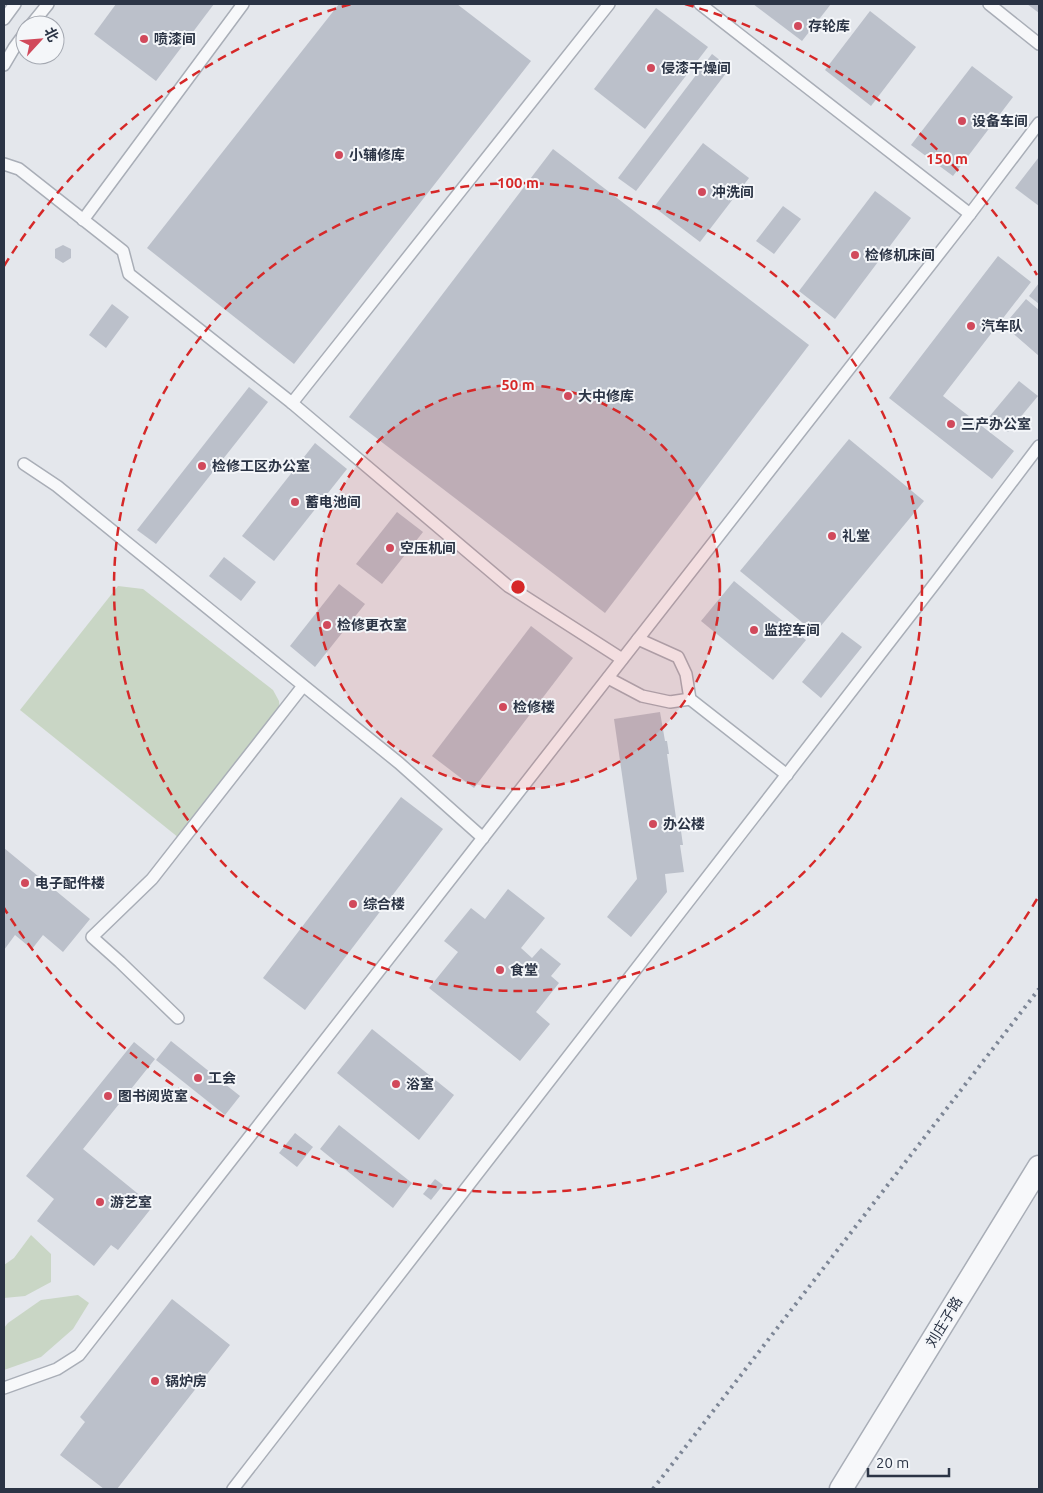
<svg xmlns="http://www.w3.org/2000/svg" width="1043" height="1493" viewBox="0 0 1043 1493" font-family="Ubuntu,'Noto Sans SC',sans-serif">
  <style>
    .green { fill: #c9d6c5 }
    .building { fill: #bbc0ca }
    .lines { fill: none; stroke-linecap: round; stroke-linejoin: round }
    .service-casing { stroke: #a9aeb7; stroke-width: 14 }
    .minor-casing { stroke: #a9aeb7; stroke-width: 25 }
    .service { stroke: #f7f8fa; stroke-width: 11 }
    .minor { stroke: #f7f8fa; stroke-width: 22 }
    .rail { stroke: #7d8696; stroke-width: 4; stroke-dasharray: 2.5 5; stroke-linecap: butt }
    .ring { fill: none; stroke: #d62828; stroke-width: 2.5; stroke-dasharray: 9 6 }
    .poi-dot { fill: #d1495b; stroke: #f4f6f9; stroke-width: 2 }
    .labels { text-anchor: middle; stroke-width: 4; stroke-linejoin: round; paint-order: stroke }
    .poi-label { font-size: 14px; font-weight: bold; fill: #2b3445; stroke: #f4f6f9; text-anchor: start }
    .street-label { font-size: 14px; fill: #2b3445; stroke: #f4f6f9 }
    .centre { fill: #d62828; stroke: #f4f6f9; stroke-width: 2.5 }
    .ring-label { font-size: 15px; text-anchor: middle; font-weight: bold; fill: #d62828; stroke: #f4f6f9; stroke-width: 4; stroke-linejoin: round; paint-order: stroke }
  </style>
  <rect width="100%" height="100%" fill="#e4e7ec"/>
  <g class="green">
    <polygon points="118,586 143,589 273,690 279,701 280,713 179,838 20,710"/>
    <polygon points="31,1235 51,1254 51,1282 25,1296 4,1298 4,1265 14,1258"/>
    <polygon points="78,1295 89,1303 73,1329 41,1357 4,1370 4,1328 8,1323 41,1300"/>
  </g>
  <g class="building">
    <polygon points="116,4 214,4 156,81 94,34"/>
    <polygon points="339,4 457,4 531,61 294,364 147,248"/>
    <polygon points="753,4 831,4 802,41"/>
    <polygon points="1027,4 1039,4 1039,13"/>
    <polygon points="656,8 708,47 645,129 594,89"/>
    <polygon points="870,11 916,47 871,106 825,70"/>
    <polygon points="712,54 730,68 636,191 618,178"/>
    <polygon points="972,66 1013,97 953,176 911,145"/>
    <polygon points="703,143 749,178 700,242 654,207"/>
    <polygon points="553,149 809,345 605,613 349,417"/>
    <polygon points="1039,157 1039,206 1015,188"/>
    <polygon points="875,191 911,218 835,319 799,291"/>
    <polygon points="783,206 801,219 774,254 756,241"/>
    <polygon points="63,245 71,249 71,258 63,263 55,258 55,249"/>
    <polygon points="998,256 1031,282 943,396 1014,451 992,479 889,398"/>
    <polygon points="1039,283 1039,304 1029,296"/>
    <polygon points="1026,299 1039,310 1039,356 1009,330 1010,329 1005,324"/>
    <polygon points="112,304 129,317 106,348 89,335"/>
    <polygon points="1019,381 1038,396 1008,432 989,417"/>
    <polygon points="249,387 268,402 156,544 137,530"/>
    <polygon points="849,439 924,501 815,633 740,571"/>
    <polygon points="315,443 347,469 274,561 242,536"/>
    <polygon points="397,512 423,532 382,584 356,564"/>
    <polygon points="224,557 256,582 241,601 209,576"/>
    <polygon points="734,581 806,640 773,680 701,621"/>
    <polygon points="339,584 365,604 315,667 290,646"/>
    <polygon points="531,626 573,658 474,788 432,756"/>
    <polygon points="842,632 862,647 821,698 802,682"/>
    <polygon points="660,712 665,741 667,741 669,754 667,754 677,825 680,824 683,845 680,845 684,872 665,874 667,892 631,937 607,917 637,879 614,719"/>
    <polygon points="401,797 443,829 305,1010 263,978"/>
    <polygon points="4,848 90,919 63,952 43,935 32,949 15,935 4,950"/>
    <polygon points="508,889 545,918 521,948 532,958 541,948 561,964 551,976 559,983 536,1012 550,1024 520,1061 429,988 458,952 444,941 471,908 485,919"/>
    <polygon points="372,1029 454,1095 419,1140 337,1073"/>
    <polygon points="171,1041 240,1096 225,1115 156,1060"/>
    <polygon points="134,1042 155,1059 83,1149 153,1206 118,1250 111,1245 94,1266 37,1221 54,1199 26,1176"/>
    <polygon points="339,1125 412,1183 393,1208 320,1149"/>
    <polygon points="295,1133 313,1147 297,1167 279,1153"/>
    <polygon points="435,1179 443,1185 431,1200 423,1194"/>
    <polygon points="172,1299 230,1345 117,1489 104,1489 60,1455 85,1422 80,1417"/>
  </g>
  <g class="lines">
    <g class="service-casing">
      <g id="service">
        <polyline points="700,4 970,214"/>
        <polyline points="989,4 1039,44"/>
        <polyline points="4,19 15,4"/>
        <polyline points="31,25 48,4"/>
        <polyline points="4,65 14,48 25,33"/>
        <polyline points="4,164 19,169 123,251 129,274 292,403 508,586 622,659"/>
        <polyline points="83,220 243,4"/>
        <polyline points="292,403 609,4"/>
        <polyline points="24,464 57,486 399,763 483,838"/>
        <polyline points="638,639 678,657 686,674 690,699 787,775"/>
        <polyline points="608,678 642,696 670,702 690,699"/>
        <polyline points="178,1018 120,962 92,937 152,879 303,686"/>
        <polyline points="4,1388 57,1369 79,1355 970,214 1039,123"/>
        <polyline points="233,1489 936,582 1039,446"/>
      </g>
    </g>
    <g class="minor-casing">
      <polyline id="minor" points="841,1489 1039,1167"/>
    </g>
    <use href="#service" class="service"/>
    <use href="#minor" class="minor"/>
    <polyline class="rail" points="653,1489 1039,989"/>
  </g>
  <circle cx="518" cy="587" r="202" fill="#d62828" fill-opacity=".12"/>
  <g class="ring">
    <circle cx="518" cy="587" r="202"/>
    <circle cx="518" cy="587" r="404"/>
    <path d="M1037 899A606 606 0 0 1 4 908M4 266A606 606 0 0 1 351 4M685 4A606 606 0 0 1 1037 275"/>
  </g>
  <g class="poi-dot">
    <circle cx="798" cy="26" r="5"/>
    <circle cx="144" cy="39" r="5"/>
    <circle cx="651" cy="68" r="5"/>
    <circle cx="962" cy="121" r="5"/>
    <circle cx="339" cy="155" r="5"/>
    <circle cx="702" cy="192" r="5"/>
    <circle cx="855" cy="255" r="5"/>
    <circle cx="971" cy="326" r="5"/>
    <circle cx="568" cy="396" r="5"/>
    <circle cx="951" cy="424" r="5"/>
    <circle cx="202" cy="466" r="5"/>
    <circle cx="295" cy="502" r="5"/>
    <circle cx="832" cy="536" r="5"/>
    <circle cx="390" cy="548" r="5"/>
    <circle cx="327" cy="625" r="5"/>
    <circle cx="754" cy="630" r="5"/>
    <circle cx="503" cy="707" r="5"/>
    <circle cx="653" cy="824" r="5"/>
    <circle cx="25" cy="883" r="5"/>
    <circle cx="353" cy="904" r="5"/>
    <circle cx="500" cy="970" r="5"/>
    <circle cx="198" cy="1078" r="5"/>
    <circle cx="396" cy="1084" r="5"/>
    <circle cx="108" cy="1096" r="5"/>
    <circle cx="100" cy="1202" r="5"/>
    <circle cx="155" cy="1381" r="5"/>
  </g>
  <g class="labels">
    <g class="poi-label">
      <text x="808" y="31">存轮库</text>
      <text x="154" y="44">喷漆间</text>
      <text x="661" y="73">侵漆干燥间</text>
      <text x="972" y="126">设备车间</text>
      <text x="349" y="160">小辅修库</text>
      <text x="712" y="197">冲洗间</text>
      <text x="865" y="260">检修机床间</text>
      <text x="981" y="331">汽车队</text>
      <text x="578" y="401">大中修库</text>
      <text x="961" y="429">三产办公室</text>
      <text x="212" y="471">检修工区办公室</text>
      <text x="305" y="507">蓄电池间</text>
      <text x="842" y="541">礼堂</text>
      <text x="400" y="553">空压机间</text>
      <text x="337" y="630">检修更衣室</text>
      <text x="764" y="635">监控车间</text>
      <text x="513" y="712">检修楼</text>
      <text x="663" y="829">办公楼</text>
      <text x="35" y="888">电子配件楼</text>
      <text x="363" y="909">综合楼</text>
      <text x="510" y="975">食堂</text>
      <text x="208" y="1083">工会</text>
      <text x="406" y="1089">浴室</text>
      <text x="118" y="1101">图书阅览室</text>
      <text x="110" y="1207">游艺室</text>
      <text x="165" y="1386">锅炉房</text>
    </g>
    <g class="street-label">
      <text transform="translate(944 1322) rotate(-59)" y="5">刘庄子路</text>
    </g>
  </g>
  <circle cx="518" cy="587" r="8" class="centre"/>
  <g class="ring-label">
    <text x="947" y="164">150 m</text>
    <text x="518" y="188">100 m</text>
    <text x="518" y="390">50 m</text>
  </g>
  <rect width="1043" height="1493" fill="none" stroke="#2b3445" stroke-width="10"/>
  <g transform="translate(40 40) rotate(64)"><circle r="24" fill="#f4f6f9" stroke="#a4a8b1"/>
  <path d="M0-4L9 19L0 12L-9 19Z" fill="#d1495b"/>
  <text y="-8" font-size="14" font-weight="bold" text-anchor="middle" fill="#2b3445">北</text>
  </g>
  <path d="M868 1468v8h81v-8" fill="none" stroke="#2b3445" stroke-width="2.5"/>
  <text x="876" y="1468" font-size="15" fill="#2b3445" stroke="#f4f6f9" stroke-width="4" paint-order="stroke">20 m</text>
</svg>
